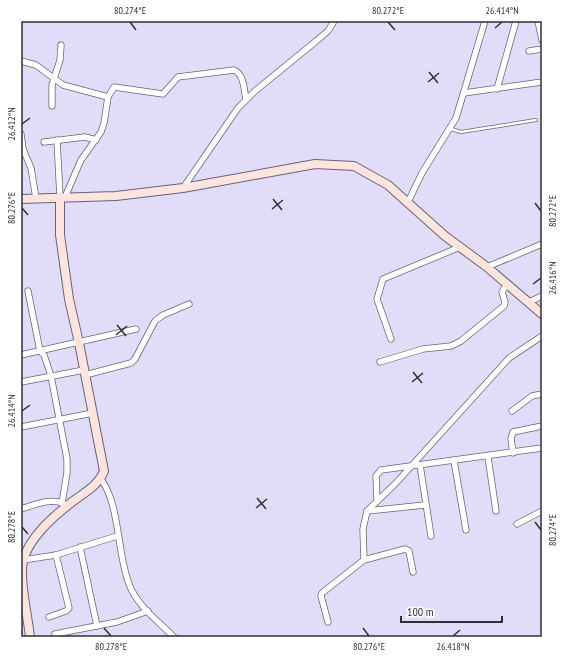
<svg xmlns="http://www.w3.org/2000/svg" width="563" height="658" viewBox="0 0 563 658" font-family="'PT Sans Narrow',sans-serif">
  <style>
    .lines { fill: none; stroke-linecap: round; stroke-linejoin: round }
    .lane-casing { stroke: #67637b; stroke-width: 4 }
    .street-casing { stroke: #67637b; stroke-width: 7 }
    .secondary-casing { stroke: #67637b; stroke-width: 10 }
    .lane { stroke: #fff; stroke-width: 2.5 }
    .street { stroke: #fff; stroke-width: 5.5 }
    .secondary { stroke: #fde4dc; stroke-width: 8 }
    .ticks { fill: none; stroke: #2f2e38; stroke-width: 1.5 }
    .neatline { fill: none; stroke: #2f2e38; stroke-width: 1.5 }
    .ticks-label { font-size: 10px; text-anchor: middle; fill: #2f2e38 }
  </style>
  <rect width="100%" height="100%" fill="#e1ddf9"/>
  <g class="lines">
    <g class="lane-casing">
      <polyline id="lane" points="451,129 461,132 536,120"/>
    </g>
    <g class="street-casing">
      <g id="street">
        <polyline points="538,21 542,40"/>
        <polyline points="529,51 542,49"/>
        <polyline points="21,61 36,65 63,85 108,97"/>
        <polyline points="497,89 516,21"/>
        <polyline points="464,93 542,82"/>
        <polyline points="52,106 52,85 60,60 61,45"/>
        <polyline points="21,134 23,149 31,168 36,198"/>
        <polyline points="57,140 60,197"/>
        <polyline points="44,142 85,137 96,140"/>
        <polyline points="183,188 238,108 255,91 315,42 328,31 334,21"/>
        <path d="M65 197 81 160 101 132 104 123 108 97 114 87 163 94 178 77 234 70C244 74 244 90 246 99"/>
        <polyline points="408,202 422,173 456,118 485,21"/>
        <polyline points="487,267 542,244"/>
        <polyline points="28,291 40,351 44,355 51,376 67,459 67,473 62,503"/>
        <polyline points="529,302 542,296"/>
        <polyline points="391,339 377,299 383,279 460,247"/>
        <polyline points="21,355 136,329"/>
        <polyline points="380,362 423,349 451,346 461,341 504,306 505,302 502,292 507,284"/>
        <polyline points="85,375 131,363 135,359 155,321 163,315 189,304"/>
        <polyline points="21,382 84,370"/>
        <polyline points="512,411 532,396 542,394"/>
        <polyline points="21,427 93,413"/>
        <polyline points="513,453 511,439 513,432 542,426"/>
        <polyline points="488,457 496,511"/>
        <polyline points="454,461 466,530"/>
        <polyline points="420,465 431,536"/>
        <path d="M101 479C120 505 117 553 129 584 137 606 158 621 174 637"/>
        <polyline points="377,501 376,476 381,470 542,448"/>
        <path d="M21 509C34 505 51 497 64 504"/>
        <polyline points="367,511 425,505"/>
        <polyline points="517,524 542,511"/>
        <polyline points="80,547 97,626"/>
        <polyline points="23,560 56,555 117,536"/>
        <polyline points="364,560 405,549 409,551 413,572"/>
        <polyline points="49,617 66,611 69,608 56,555"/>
        <polyline points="328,622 321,596 322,593 364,560 363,529 367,511 396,483 509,358 542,336"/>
        <polyline points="55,634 117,622 148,611"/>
      </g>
    </g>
    <g class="secondary-casing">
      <g id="secondary">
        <polyline points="21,199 116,196 183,188 315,164 354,166 388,185 445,236 487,267 542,314"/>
        <path d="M30 637C28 617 19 580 23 561 29 537 54 516 72 502 85 492 98 486 104 471L79 343 69 299 60 235V197"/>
      </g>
    </g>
    <use href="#lane" class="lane"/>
    <use href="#street" class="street"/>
    <use href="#secondary" class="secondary"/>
  </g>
  <path class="ticks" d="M130 22 136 30M388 22 395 30M495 28 502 22M429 72 438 83M428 82 439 73M22 124 30 118M273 199 282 210M535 203 541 211M22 208 28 215M272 209 283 200M533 284 541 278M117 325 126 336M116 335 127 326M413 372 422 383M412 382 423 373M22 411 30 405M257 498 266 509M256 508 267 499M535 522 541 530M22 527 28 534M104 628 111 636M363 628 369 636M453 636 460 630"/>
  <rect width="563" height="658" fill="none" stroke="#ffffff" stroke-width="44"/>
  <path d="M401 616v6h101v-6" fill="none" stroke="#2f2e38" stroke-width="2"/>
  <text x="407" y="616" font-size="12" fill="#2f2e38" stroke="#ffffff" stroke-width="3" paint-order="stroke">100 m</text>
  <rect x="22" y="22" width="519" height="614" class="neatline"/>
  <g class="ticks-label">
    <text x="130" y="14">80.274°E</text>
    <text x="388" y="14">80.272°E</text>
    <text x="502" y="14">26.414°N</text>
    <text transform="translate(11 124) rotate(-90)" y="4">26.412°N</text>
    <text transform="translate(11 208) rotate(-90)" y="4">80.276°E</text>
    <text transform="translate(552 211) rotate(-90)" y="4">80.272°E</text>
    <text transform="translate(552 278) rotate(-90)" y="4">26.416°N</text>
    <text transform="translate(11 411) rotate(-90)" y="4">26.414°N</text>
    <text transform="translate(11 527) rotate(-90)" y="4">80.278°E</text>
    <text transform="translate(552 530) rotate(-90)" y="4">80.274°E</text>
    <text x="111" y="650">80.278°E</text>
    <text x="369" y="650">80.276°E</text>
    <text x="453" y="650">26.418°N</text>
  </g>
</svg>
